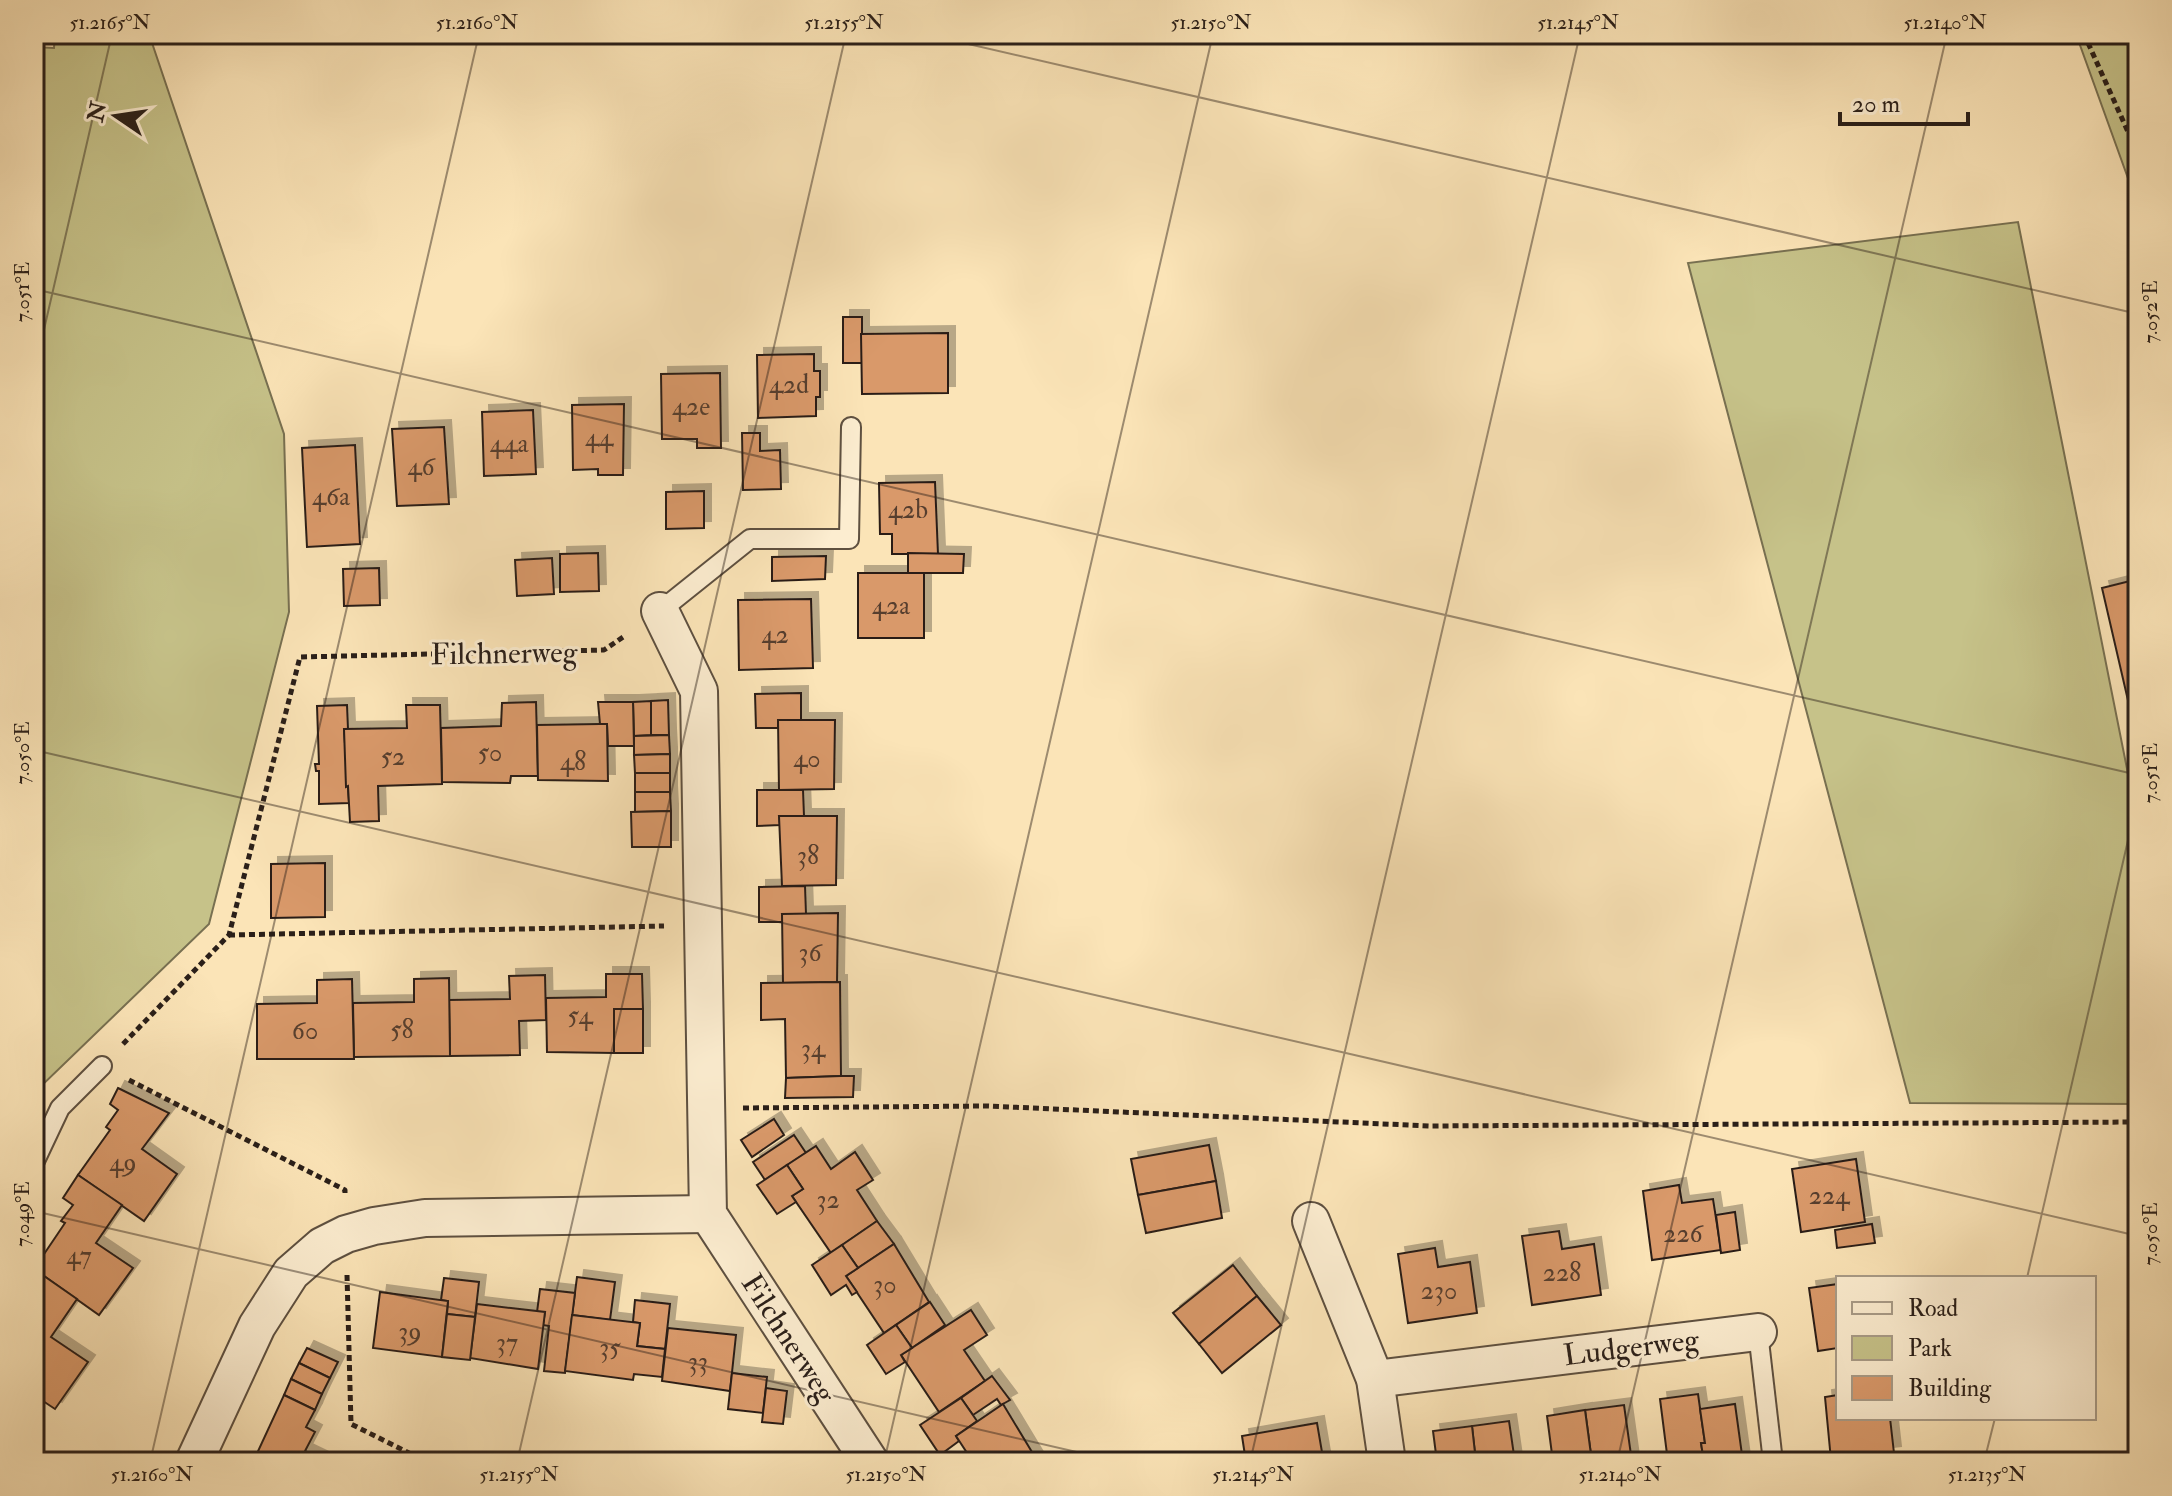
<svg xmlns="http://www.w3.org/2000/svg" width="2172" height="1496" viewBox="0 0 2172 1496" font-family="'IM FELL Double Pica',serif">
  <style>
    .green { fill: #c6c289; stroke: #787051; stroke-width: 2 }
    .building { fill: #d9996b; stroke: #2a1f19; stroke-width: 2; filter: url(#shadow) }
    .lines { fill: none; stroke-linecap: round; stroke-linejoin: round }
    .lane-casing { stroke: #5e5040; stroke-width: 22 }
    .street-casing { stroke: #5e5040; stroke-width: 40 }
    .path { stroke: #2a1f19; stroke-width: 5; stroke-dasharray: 6 4; stroke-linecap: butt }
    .lane { stroke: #fcedd0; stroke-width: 18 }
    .street { stroke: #fcedd0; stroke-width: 36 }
    .ticks { fill: none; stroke: #2a1f19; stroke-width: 2; stroke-opacity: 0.45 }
    .labels { text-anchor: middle; stroke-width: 6; stroke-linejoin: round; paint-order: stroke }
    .number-label { font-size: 26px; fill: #563e2e }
    .street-label { font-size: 30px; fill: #2a1f19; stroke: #fcedd0 }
    .neatline { fill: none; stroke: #2a1f19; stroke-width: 3 }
    .ticks-label { font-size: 20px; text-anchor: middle; fill: #2a1f19 }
  </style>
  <defs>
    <filter id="shadow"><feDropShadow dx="7" dy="-7" stdDeviation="0" flood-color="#0004"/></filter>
  </defs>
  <rect width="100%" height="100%" fill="#fbe4b7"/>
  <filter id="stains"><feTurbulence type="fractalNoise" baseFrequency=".0025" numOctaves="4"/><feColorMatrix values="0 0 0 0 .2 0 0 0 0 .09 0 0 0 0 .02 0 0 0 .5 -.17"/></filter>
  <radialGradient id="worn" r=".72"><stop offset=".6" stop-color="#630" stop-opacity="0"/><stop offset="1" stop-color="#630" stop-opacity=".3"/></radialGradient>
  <g class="green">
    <polygon points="55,34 149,34 284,434 289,612 209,924 34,1093 34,47 54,48"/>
    <polygon points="2076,34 2138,34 2138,206"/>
    <polygon points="2018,222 2138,824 2138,1104 1910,1103 1688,263"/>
  </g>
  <g class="building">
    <rect x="843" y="317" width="19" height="46"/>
    <polygon points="948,333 948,393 862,394 861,334"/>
    <polygon points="814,354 814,371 820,371 820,397 816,397 816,416 758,418 757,355"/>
    <polygon points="720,373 721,448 697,448 697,439 662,439 661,374"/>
    <polygon points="624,404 623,475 598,475 598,469 573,470 572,405"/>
    <polygon points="533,410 536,474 484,476 482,412"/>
    <polygon points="444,427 449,504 397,506 392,429"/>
    <polygon points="742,433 760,433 760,451 780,450 781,489 743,490"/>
    <polygon points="355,445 360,544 307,547 302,448"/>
    <polygon points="935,482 938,554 892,554 892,534 880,534 879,483"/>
    <polygon points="704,491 704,528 666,529 666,492"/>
    <polygon points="598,553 599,591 560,592 560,554"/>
    <polygon points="908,553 964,554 963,573 908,573"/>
    <polygon points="826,556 825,579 772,581 772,557"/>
    <polygon points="552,558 554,594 517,596 515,560"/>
    <polygon points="379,568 380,605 344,606 343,569"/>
    <rect x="858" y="573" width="66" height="65"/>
    <polygon points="2138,579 2138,735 2136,735 2102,588"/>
    <polygon points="811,599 813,668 739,670 738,600"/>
    <polygon points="801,693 801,720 778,720 778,728 756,728 755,694"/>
    <polygon points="668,700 669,735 651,735 651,701"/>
    <polygon points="651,701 651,735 634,736 633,702"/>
    <polygon points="536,702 538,776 511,776 510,783 442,782 441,728 501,726 502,703"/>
    <polygon points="598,702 633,702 634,746 608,746 607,724 600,724"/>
    <polygon points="347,705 348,729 344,729 349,803 319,804 319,771 316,771 315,764 319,764 317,706"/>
    <polygon points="406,705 440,705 442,784 378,786 379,821 350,822 348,786 346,787 344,729 407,728"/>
    <polygon points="778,720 835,720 834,789 779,790"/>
    <polygon points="600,724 607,724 608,781 538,780 537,725"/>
    <polygon points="669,735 670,754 634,755 634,736"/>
    <polygon points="670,754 670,773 635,773 634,755"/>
    <rect x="635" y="773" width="35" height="19"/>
    <polygon points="757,790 803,790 804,816 779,816 780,825 757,826"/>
    <polygon points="635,792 670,792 671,811 635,812"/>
    <polygon points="671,811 671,847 632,847 631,812"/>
    <polygon points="779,816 837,816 836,885 782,886"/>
    <polygon points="325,863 325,917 271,918 271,864"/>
    <polygon points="805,886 806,914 782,914 783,922 759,922 759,887"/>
    <polygon points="838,913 837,982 783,983 782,914"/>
    <polygon points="606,974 642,974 643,1009 614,1009 614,1053 547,1052 546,998 606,997"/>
    <polygon points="545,975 546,1020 519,1021 520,1055 450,1056 449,1000 510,999 509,976"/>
    <polygon points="449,978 450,1056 354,1057 353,1003 414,1002 414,979"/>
    <polygon points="352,979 354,1059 257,1059 257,1004 317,1003 317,980"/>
    <polygon points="840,982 841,1076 786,1078 785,1019 761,1020 761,983"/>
    <rect x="614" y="1009" width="29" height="44"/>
    <polygon points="841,1076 854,1076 853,1097 785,1098 786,1078"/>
    <polygon points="118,1088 169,1113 142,1149 177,1174 144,1221 78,1175 110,1130 106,1127 118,1110 110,1104"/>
    <polygon points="774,1119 784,1135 752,1157 741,1140"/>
    <polygon points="794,1135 806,1153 765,1180 753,1162"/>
    <polygon points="1209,1145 1216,1181 1138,1195 1131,1159"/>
    <polygon points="816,1146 831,1169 855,1152 873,1180 857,1190 877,1221 831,1253 792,1196 803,1189 787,1165"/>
    <polygon points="1856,1159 1865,1222 1801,1232 1792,1169"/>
    <polygon points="787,1165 803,1189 792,1196 796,1202 777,1214 757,1185"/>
    <polygon points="78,1175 122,1205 96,1243 133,1268 99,1315 34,1269 65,1223 61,1221 73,1205 63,1198"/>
    <polygon points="1216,1181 1222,1218 1146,1233 1138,1195"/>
    <polygon points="1679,1185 1682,1203 1713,1199 1721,1250 1652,1260 1643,1191"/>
    <polygon points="1735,1212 1740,1250 1721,1253 1716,1215"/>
    <polygon points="877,1221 894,1244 858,1268 842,1245"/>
    <polygon points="1872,1224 1875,1243 1837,1248 1835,1230"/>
    <polygon points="1559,1231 1562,1249 1594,1244 1601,1295 1532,1305 1522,1236"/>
    <polygon points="894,1244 929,1302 884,1333 846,1276"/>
    <polygon points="842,1245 858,1268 846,1276 857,1292 852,1295 846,1285 831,1295 812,1265"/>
    <polygon points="1435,1248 1438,1267 1470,1262 1477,1313 1408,1323 1398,1254"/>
    <polygon points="1233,1265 1257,1296 1199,1344 1173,1313"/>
    <polygon points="34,1269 77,1299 51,1337 88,1362 55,1409 34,1395"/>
    <polygon points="577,1277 615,1282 610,1320 572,1315"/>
    <polygon points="444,1278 479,1282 475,1317 447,1314 448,1301 441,1300"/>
    <polygon points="1838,1284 1838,1348 1818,1351 1809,1288"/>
    <polygon points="540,1289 575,1293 565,1373 544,1371 549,1326 543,1325 545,1312 537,1312"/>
    <polygon points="380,1292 448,1301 442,1357 373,1348"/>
    <polygon points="1257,1296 1281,1325 1222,1373 1199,1344"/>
    <polygon points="635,1300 670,1304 665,1349 637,1346 640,1323 633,1322"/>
    <polygon points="930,1302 945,1325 912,1348 896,1325"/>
    <polygon points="477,1304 545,1312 538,1369 470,1358"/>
    <polygon points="971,1310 987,1335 964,1350 985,1381 939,1412 901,1355"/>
    <polygon points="447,1314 475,1317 470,1360 442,1357"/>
    <polygon points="572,1315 640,1323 637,1346 665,1349 662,1377 634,1374 633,1380 565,1371"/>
    <polygon points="896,1325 912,1348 901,1355 905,1362 886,1374 867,1345"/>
    <polygon points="668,1328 736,1335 730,1391 662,1381"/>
    <polygon points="307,1348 338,1362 330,1378 299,1363"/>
    <polygon points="299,1363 330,1378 322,1394 291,1379"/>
    <polygon points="732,1373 767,1377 763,1413 728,1409"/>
    <polygon points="992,1376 1010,1400 1001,1405 997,1399 973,1415 961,1398"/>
    <polygon points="291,1379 322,1394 315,1410 284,1395"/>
    <polygon points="766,1388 787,1391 783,1424 762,1422"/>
    <polygon points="1698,1394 1705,1443 1701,1443 1704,1462 1668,1462 1660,1399"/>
    <polygon points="284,1395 315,1410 306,1427 315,1432 305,1451 328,1462 253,1462"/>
    <polygon points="1838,1395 1838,1418 1890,1418 1894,1453 1831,1460 1825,1397"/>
    <polygon points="961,1398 977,1421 956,1436 959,1441 940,1455 920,1425"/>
    <polygon points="1003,1404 1038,1462 973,1462 956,1436"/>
    <polygon points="1735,1404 1743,1462 1704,1462 1701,1443 1705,1443 1700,1409"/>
    <polygon points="1624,1405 1632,1462 1592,1462 1585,1410"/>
    <polygon points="1585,1410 1592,1462 1553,1462 1547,1416"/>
    <polygon points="1509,1421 1515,1462 1476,1462 1472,1426"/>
    <polygon points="1317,1423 1323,1458 1296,1462 1246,1462 1242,1436"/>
    <polygon points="1472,1426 1476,1462 1437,1462 1433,1431"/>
    <polygon points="1323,1458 1323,1462 1296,1462"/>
  </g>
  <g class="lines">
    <g class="lane-casing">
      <g id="lane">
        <polyline points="660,611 750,539 849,539 851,427"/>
        <polyline points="34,1163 60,1108 102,1066"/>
        <polyline points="1758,1332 1773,1462"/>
      </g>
    </g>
    <g class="street-casing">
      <g id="street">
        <polyline points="660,611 699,691 708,1214 870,1462"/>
        <polyline points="1311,1221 1375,1379 1387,1462"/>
        <polyline points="1375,1379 1758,1332"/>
        <polyline points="194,1462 257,1326 291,1273 322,1246 346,1234 374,1226 425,1218 708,1214"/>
      </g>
    </g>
    <g class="path">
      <polyline points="2084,34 2138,154"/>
      <polyline points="229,935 664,926"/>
      <polyline points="123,1044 229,935 300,657 604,650 626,635"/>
      <polyline points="129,1080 345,1190 345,1193"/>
      <polyline points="743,1108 988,1106 1429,1126 2138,1122"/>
      <polyline points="347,1275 351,1424 427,1462"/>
    </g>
    <use href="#lane" class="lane"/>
    <use href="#street" class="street"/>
  </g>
  <path class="ticks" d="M925 34 2138 314M34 289 2138 775M34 373 112 34M34 750 2138 1236M34 1211 1120 1462M2027 1278 2138 797M150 1462 479 34M517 1462 846 34M884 1462 1213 34M1250 1462 1580 34M1617 1462 1947 34M1984 1462 1995 1418"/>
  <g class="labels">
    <g class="number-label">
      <text x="789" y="393">42d</text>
      <text x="691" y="415">42e</text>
      <text x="599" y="446">44</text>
      <text x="509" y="452">44a</text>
      <text x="421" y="475">46</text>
      <text x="331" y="505">46a</text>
      <text x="908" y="518">42b</text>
      <text x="891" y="614">42a</text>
      <text x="775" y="643">42</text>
      <text x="490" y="761">50</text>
      <text x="393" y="765">52</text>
      <text x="807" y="767">40</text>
      <text x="573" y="770">48</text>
      <text x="808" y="864">38</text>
      <text x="810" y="961">36</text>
      <text x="580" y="1024">54</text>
      <text x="402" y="1038">58</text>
      <text x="305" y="1039">60</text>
      <text x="813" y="1057">34</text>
      <text x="123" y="1171">49</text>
      <text x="1829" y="1204">224</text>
      <text x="828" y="1208">32</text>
      <text x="1683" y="1242">226</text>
      <text x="79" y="1264">47</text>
      <text x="1562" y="1281">228</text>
      <text x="885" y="1293">30</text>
      <text x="1439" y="1299">230</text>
      <text x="410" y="1340">39</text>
      <text x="507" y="1351">37</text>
      <text x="610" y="1356">35</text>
      <text x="698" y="1370">33</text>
    </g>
    <g class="street-label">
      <text transform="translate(504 653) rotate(-1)" y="10">Filchnerweg</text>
      <text transform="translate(789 1338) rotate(57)" y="10">Filchnerweg</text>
      <text transform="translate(1631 1347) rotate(-7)" y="10">Ludgerweg</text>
    </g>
  </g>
  <rect width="2172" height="1496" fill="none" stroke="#fbe4b7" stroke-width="88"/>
  <rect x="1836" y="1276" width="260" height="144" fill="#fcedd0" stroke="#a89b87" stroke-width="2"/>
  <rect x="1852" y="1302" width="40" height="12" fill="#fcedd0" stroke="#a89b87" stroke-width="2"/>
  <text x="1908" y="1316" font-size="24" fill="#2a1f19">Road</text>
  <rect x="1852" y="1336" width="40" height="24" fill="#c6c289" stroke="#a89b87" stroke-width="2"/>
  <text x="1908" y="1356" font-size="24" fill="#2a1f19">Park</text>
  <rect x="1852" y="1376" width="40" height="24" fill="#d9996b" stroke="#a89b87" stroke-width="2"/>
  <text x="1908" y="1396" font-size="24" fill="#2a1f19">Building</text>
  <g transform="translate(116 116) rotate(283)" stroke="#fcedd0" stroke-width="6" paint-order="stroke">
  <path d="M0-6L14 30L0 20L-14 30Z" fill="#2a1f19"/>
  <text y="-12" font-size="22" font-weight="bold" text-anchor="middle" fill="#2a1f19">N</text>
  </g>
  <path d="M1840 112v12h128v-12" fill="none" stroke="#2a1f19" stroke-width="4"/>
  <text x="1852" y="112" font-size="24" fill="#2a1f19" stroke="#fcedd0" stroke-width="6" paint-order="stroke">20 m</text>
  <rect x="44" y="44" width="2084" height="1408" class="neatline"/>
  <g class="ticks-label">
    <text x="110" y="29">51.2165°N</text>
    <text x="477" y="29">51.2160°N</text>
    <text x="844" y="29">51.2155°N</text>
    <text x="1211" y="29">51.2150°N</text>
    <text x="1578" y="29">51.2145°N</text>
    <text x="1945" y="29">51.2140°N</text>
    <text transform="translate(22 292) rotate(-90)" y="7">7.051°E</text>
    <text transform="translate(2150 312) rotate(-90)" y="7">7.052°E</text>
    <text transform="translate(22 753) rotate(-90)" y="7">7.050°E</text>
    <text transform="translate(2150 773) rotate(-90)" y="7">7.051°E</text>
    <text transform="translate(22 1214) rotate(-90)" y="7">7.049°E</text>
    <text transform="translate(2150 1234) rotate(-90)" y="7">7.050°E</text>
    <text x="152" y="1481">51.2160°N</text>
    <text x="519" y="1481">51.2155°N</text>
    <text x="886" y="1481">51.2150°N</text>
    <text x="1253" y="1481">51.2145°N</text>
    <text x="1620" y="1481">51.2140°N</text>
    <text x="1987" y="1481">51.2135°N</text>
  </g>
  <rect width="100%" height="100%" filter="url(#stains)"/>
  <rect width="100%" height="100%" fill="url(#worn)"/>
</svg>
